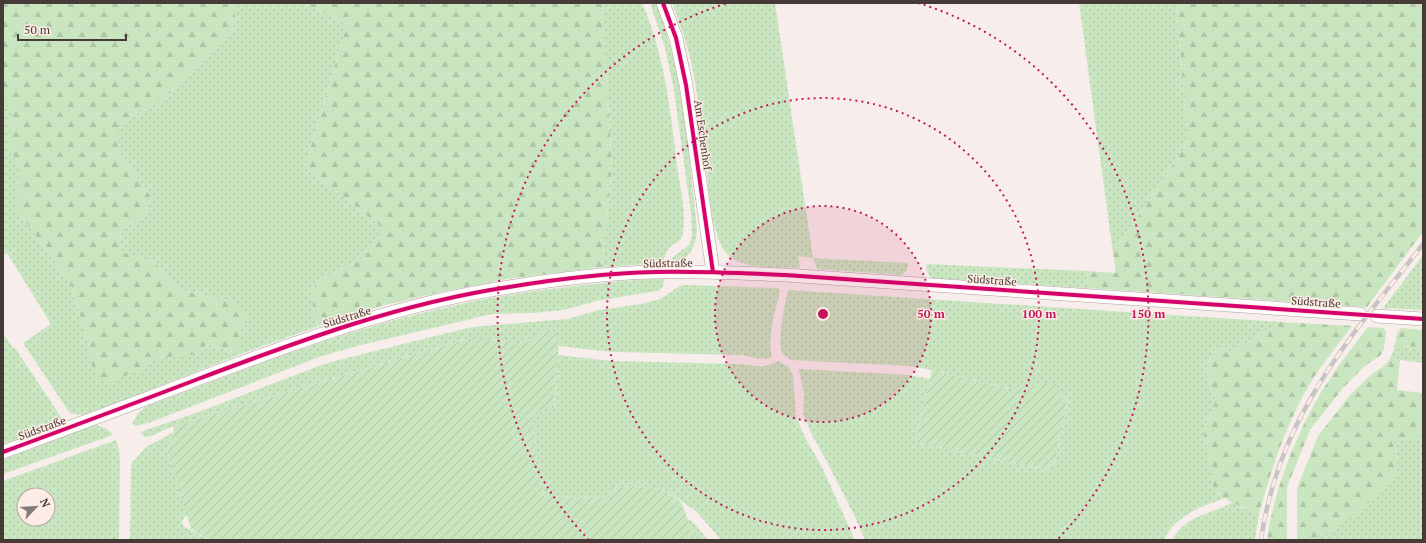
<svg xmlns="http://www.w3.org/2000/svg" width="1426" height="543" viewBox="0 0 1426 543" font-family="'PT Serif',serif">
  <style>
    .grass { fill: url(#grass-dots); fill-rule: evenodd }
    .forest { fill: url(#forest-firs) }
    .garden { fill: url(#garden-furrows) }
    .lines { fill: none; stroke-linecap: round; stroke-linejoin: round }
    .street-casing { stroke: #aba3a0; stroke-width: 14 }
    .street { stroke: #fefcfc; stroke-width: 13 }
    .rail-casing { stroke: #c7c4c2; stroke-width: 4.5 }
    .rail { stroke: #fdece5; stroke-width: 3; stroke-dasharray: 9; stroke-linecap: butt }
    .cycleway-casing { stroke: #fdece5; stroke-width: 6 }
    .cycleway { stroke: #d6006c; stroke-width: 4 }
    .ring { fill: none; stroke: #c2185b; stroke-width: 2; stroke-dasharray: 2 4 }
    .labels { text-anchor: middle; stroke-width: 3; stroke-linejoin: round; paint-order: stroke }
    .street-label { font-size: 11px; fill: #453a35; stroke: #fdece5 }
    .centre { fill: #c2185b; stroke: #fdece5; stroke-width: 2 }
    .ring-label { font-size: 12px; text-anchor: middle; font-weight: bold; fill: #c2185b; stroke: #fdece5; stroke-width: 3; stroke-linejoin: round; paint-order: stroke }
  </style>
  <defs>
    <pattern id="grass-dots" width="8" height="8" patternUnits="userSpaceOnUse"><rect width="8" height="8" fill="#cae6c1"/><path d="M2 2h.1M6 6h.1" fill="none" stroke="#afc6a6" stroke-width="1.8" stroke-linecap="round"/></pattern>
    <pattern id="forest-firs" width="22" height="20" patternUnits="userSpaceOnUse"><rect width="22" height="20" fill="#cae6c1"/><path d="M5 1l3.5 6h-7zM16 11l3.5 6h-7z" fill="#afc6a6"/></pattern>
    <pattern id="garden-furrows" width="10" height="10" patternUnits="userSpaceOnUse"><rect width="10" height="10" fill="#cae6c1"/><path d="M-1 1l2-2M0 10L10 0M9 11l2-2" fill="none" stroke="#afc6a6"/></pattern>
  </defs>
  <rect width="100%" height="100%" fill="#f7eeeb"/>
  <g class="grass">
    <polygon points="237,3 306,3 308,5 347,24 305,167 383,228 365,257 318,281 311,292 316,327 241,354 86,415 73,414 69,412 23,343 51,324 7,253 3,255 3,98 11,113 9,149 19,165 18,211 71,285 90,349 92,368 143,369 157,358 190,354 208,345 240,354 239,332 249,320 232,302 178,289 155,263 122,253 120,229 144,218 151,197 118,149 118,125 162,101 233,29"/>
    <path d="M602 3H642C665 55 671 115 678 172 681 191 686 213 683 232 682 242 676 242 670 247 666 252 664 257 663 263L602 267 612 166Z"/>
    <path d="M650 3H656C684 74 688 151 697 227 697 244 691 261 671 262L672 258 690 244 692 235 691 213 673 85 665 48Z"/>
    <path d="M672 3H775L813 258 908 263 907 270 902 275 817 269 813 258 798 256 800 268C779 267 746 270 729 256 711 239 709 190 706 166 702 138 700 110 695 82 691 55 682 29 672 3Z"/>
    <polygon points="1079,3 1176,3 1188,142 1113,253"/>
    <polygon points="1423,255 1423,310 1383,308"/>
    <polygon points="926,264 1088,271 1087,288 931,278 927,272"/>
    <path d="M653 279H665L662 288 657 291 596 301 564 310 533 313 492 314 357 346 319 357 151 422 136 426 132 424 138 413 145 407C243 370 341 331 443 308 512 292 582 284 653 279Z"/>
    <path d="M684 285 778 288 780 292C775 312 767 336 772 357 763 361 752 357 742 355L612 352 559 346V341L535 334 530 341 518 343 488 339H466L173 426 149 437H144L140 432 196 413 324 364 359 355 472 327 567 319 599 310 641 304 660 299 680 286Z"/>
    <path d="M788 290 1280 322 1234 351 1228 352 1220 348 1214 350 1208 362 1206 377 1215 399 1214 408 1205 425 1218 494 1226 497C1220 501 1212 502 1206 505 1189 512 1171 523 1164 540H865L854 515 826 460 812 435 803 414 804 394 800 374 798 369 908 375 930 379 915 442 1053 471 1068 400 1062 398 1059 388 1040 383 1028 389H1009L932 370 909 366 791 360C788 358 784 356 782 352 777 341 785 304 788 290Z"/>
    <polygon points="3,333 13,348 15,348 61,417 60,422 57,425 3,444"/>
    <polygon points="1395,340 1397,346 1423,347 1423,363 1400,360 1396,358 1390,359 1394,350"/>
    <path d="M558 355 612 361 741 364C756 366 764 369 778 361L789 367 793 375 796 417 806 439 821 465 855 540H721L696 511 660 487 610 486 611 498 544 496 533 426V417L542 409 554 407Z"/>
    <path d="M93 425C101 426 108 428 113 435L3 474V460Z"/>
    <polygon points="174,432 167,450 187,514 182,521 183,526 209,540 130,540 131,464 146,447"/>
    <polygon points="1404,439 1423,439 1423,540 1313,540 1334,529 1398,458 1393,444 1395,440"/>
    <path d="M116 440 119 450 120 462 119 540H3V481ZM24 495H48V519H24Z"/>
    <path d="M1233 502 1241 507 1259 514 1255 540H1172C1186 514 1211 515 1233 502Z"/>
    <polygon points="688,520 692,521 708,540 696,540"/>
  </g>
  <g class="forest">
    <polygon points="3,3 237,3 233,29 162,101 118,125 118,149 151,197 144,218 120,229 122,252 155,263 178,289 232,302 249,314 249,320 239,332 241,354 207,345 190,355 157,358 143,369 110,382 97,378 92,368 90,349 71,285 18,211 19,165 9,149 11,113 3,98"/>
    <polygon points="306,3 602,3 612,166 602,267 507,279 441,292 381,306 316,327 311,292 318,281 365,257 383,228 305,167 347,24 308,5"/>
    <polygon points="1176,3 1423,3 1423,232 1367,307 1087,288 1088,271 1116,273 1113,253 1188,142"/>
    <path d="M1280 322 1352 326C1336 347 1317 370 1304 394 1284 431 1270 473 1259 514 1246 509 1221 499 1214 488L1204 437 1205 425 1214 408 1215 399 1206 377 1208 362 1214 350 1220 348 1228 352 1234 351Z"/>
    <path d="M1368 327 1384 328 1386 332 1384 349 1381 355 1366 365 1343 388 1310 430 1287 487V540H1267C1273 494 1294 440 1317 399 1332 374 1350 350 1368 327Z"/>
    <path d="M1401 328 1423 330V347L1397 346C1395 338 1396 334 1401 328Z"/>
    <path d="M1396 358 1400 360 1397 390 1423 393V439H1404L1395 440 1393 444C1396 453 1400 462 1397 471 1390 489 1331 536 1312 540 1307 541 1301 540 1297 540V488L1318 436 1351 394 1374 372 1383 367 1390 359Z"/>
  </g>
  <g class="garden">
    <polygon points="546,328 557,332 559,341 554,408 542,409 533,417 533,426 544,496 611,498 610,486 660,487 681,502 696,540 209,540 191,529 167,450 174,432 173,426 466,339 488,339 518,343 530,341 535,334"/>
    <polygon points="932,370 1009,389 1028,389 1040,383 1053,384 1059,388 1062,398 1068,400 1053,471 915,442"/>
  </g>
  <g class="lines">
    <g class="street-casing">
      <g id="street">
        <polyline points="663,3 676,38 686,85 713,272"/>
        <polyline points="1377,316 1423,319"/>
        <path d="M3 452C68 428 133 404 198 379 299 341 401 303 509 287 557 279 606 273 655 272 698 271 741 273 785 275L1360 314"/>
      </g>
    </g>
    <use href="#street" class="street"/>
    <g class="rail-casing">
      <path id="rail" d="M1261 540C1268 491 1286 441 1311 398 1342 343 1385 294 1423 244"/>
    </g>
    <use href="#rail" class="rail"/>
    <g class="cycleway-casing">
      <g id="cycleway">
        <polyline points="663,3 676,38 686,85 713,272"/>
        <path d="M3 452C68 428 133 404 198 379 299 341 401 303 509 287 557 279 606 273 655 272 698 271 741 273 785 275L1423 319"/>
      </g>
    </g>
    <use href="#cycleway" class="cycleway"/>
  </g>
  <circle cx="823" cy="314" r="108" fill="#c2185b" fill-opacity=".12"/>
  <g class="ring">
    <circle cx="823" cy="314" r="108"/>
    <circle cx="823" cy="314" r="216"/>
    <path d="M589 540A325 325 0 0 1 728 3M918 3A325 325 0 0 1 1057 540"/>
  </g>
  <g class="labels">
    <g class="street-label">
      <text transform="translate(703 135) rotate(82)" y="4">Am Eschenhof</text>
      <text transform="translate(668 263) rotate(-1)" y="4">Südstraße</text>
      <text transform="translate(992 280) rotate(4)" y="4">Südstraße</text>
      <text transform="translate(1316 302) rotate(4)" y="4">Südstraße</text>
      <text transform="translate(347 317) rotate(-17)" y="4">Südstraße</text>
      <text transform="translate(42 428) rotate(-20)" y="4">Südstraße</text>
    </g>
  </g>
  <circle cx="823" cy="314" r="6" class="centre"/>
  <g class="ring-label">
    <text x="931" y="318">50 m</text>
    <text x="1039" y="318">100 m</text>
    <text x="1148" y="318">150 m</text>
  </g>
  <rect width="1426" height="543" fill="none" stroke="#453a35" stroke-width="8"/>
  <g transform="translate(36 507) rotate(65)"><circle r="19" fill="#fdece5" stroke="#b3a59f"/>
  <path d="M0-3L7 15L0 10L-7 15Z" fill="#837975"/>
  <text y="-6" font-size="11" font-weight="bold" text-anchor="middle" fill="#453a35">N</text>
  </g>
  <path d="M18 34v6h108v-6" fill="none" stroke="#453a35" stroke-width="2"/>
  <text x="24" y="34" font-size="12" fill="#453a35" stroke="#fdece5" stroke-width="3" paint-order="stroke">50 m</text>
</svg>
